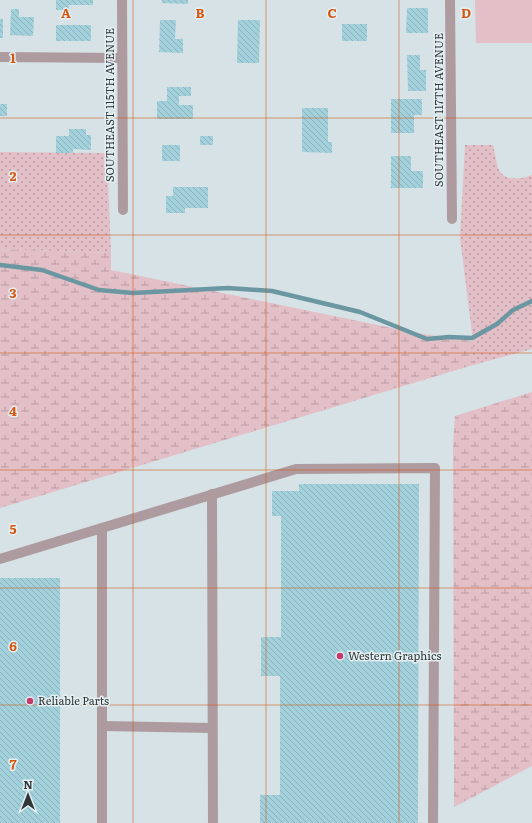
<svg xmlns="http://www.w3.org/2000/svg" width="532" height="823" viewBox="0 0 532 823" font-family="Literata,serif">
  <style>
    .grass { fill: url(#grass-dots) }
    .wetland { fill: url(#wetland-marsh) }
    .green { fill: #e3bfc7 }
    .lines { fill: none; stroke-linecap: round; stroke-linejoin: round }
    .stream { stroke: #6b97a2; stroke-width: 4.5 }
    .building { fill: url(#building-back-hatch) }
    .minor { stroke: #ae9b9f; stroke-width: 10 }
    .grid { fill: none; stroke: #d65610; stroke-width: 1; stroke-opacity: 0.55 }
    .poi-dot { fill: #c53869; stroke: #e3eff2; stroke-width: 1.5 }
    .labels { text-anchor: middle; stroke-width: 3; stroke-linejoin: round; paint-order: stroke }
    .street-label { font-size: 11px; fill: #313637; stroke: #e3eff2 }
    .poi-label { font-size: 11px; fill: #313637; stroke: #e3eff2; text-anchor: start }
    .grid-label { font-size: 13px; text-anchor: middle; font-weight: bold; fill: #d65610; stroke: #e3eff2; stroke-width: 3; stroke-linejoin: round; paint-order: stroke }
  </style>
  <defs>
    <pattern id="grass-dots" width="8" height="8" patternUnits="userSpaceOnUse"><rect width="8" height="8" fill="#e3bfc7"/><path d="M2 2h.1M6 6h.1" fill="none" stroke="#b99ca2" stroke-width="1.8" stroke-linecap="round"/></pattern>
    <pattern id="wetland-marsh" width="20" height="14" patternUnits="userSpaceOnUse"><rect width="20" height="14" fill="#e3bfc7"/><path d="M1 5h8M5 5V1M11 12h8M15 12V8" fill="none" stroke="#b99ca2"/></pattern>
    <pattern id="building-back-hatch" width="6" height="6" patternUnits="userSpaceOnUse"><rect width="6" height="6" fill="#a2d0db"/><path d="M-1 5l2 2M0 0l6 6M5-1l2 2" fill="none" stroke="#8cb3bd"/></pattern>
  </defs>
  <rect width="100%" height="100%" fill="#d6e2e5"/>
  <g class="grass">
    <path d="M465 145H493C495 153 496 163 499 170 505 182 523 179 532 175V349L473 365V341L460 238Z"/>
    <polygon points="0,152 107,153 111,253 0,249"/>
  </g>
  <g class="wetland">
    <polygon points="0,249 111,253 111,270 416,333 473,341 473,365 0,508"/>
    <polygon points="532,392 532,766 454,807 453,447 455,416"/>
  </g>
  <polygon class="green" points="475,0 532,0 532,43 476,43"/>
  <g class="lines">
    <polyline class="stream" points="0,265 42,270 99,290 133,293 228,288 272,291 360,312 427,339 449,337 472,338 497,324 513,310 532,301"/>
  </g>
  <g class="building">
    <polygon points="56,0 93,0 93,5 69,5 69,10 56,10"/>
    <polygon points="162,0 188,0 188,4 162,3"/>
    <polygon points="407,8 428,8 428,33 406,33"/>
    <polygon points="11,9 19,9 19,17 34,17 33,36 10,35"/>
    <rect x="0" y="19" width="3" height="19"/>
    <polygon points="160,20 176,20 175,39 183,39 183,53 159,52"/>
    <polygon points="238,20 260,20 259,63 237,63"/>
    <rect x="342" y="24" width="25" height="17"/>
    <rect x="56" y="25" width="35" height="16"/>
    <polygon points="407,55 420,55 420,70 426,70 426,91 408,91"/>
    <polygon points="167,87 191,87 191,96 179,96 179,105 193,105 193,119 157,119 157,101 167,101"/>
    <polygon points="391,99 422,99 422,115 414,115 414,133 391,133"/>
    <rect x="0" y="104" width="7" height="12"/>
    <polygon points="302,108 328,108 328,142 332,142 332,153 302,152"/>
    <polygon points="69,129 86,129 86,135 91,135 91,150 73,149 73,153 56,153 56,136 69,136"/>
    <rect x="200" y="136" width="13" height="9"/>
    <rect x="162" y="145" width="18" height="16"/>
    <polygon points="391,156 411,156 411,171 423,171 423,188 391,188"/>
    <polygon points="173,187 208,187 208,208 185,208 185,213 166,213 166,196 173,196"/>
    <polygon points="299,484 419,484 418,823 260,823 260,795 280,795 280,676 261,676 261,637 281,637 281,516 272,516 272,491 299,491"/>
    <rect x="0" y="578" width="60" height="245"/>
  </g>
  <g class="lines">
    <g class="minor">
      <polyline points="122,0 123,210"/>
      <polyline points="450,0 452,219"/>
      <polyline points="0,57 122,58"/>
      <polyline points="212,494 213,823"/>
      <polyline points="102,528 102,823"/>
      <polyline points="0,559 296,469 435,468 433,823"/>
      <polyline points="102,726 212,728"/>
    </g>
  </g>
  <path class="grid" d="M133 0V823M266 0V823M399 0V823M0 118H532M0 235H532M0 353H532M0 470H532M0 588H532M0 705H532"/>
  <g class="poi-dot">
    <circle cx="340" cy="656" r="4"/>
    <circle cx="30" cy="701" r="4"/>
  </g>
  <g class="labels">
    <g class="street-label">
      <text transform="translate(110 105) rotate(-90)" y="4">SOUTHEAST 115TH AVENUE</text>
      <text transform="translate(439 110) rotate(-90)" y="4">SOUTHEAST 117TH AVENUE</text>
    </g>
    <g class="poi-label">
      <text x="348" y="660">Western Graphics</text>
      <text x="38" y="705">Reliable Parts</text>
    </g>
  </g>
  <g class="grid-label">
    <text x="66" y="18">A</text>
    <text x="200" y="18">B</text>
    <text x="332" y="18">C</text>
    <text x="466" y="18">D</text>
    <text x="13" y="63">1</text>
    <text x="13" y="181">2</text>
    <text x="13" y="298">3</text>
    <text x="13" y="416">4</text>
    <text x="13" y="534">5</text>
    <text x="13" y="651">6</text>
    <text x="13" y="769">7</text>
  </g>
  <g transform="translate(28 795)" stroke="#e3eff2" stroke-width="3" paint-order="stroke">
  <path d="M0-3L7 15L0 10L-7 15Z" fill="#313637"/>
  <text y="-6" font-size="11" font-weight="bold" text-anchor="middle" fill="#313637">N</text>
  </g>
</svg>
